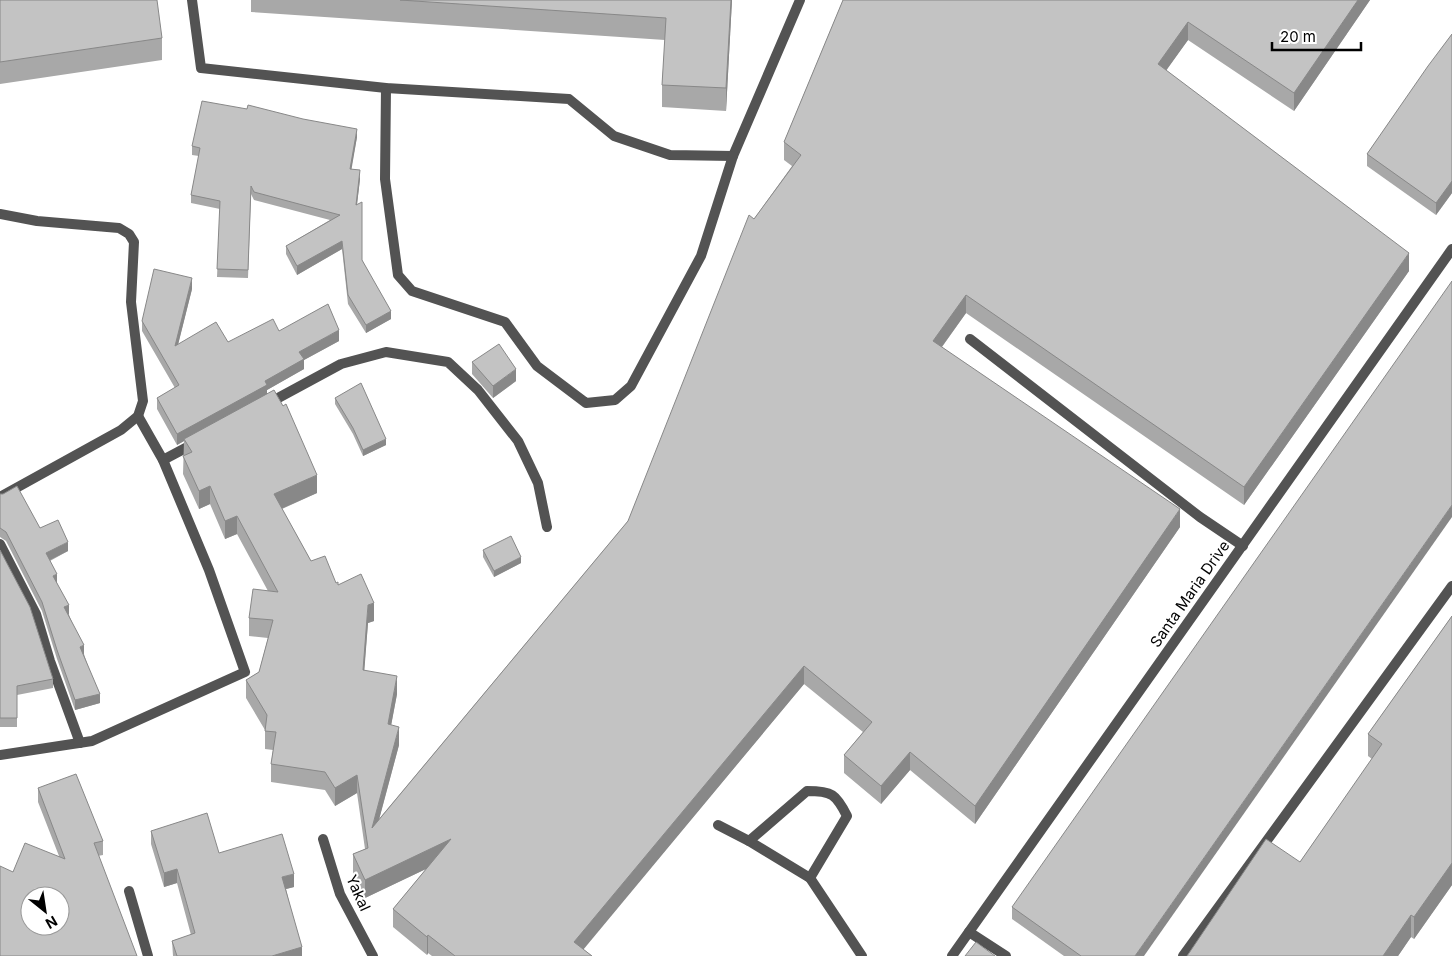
<svg xmlns="http://www.w3.org/2000/svg" width="1452" height="956" viewBox="0 0 1452 956" font-family="Inter,sans-serif">
  <style>
    .lines { fill: none; stroke-linecap: round; stroke-linejoin: round }
    .service { stroke: #535353; stroke-width: 10 }
    .minor { stroke: #535353; stroke-width: 10 }
    .wall { fill: #a8a8a8 }
    .shaded-wall { fill: #888 }
    .building { fill: #c3c3c3; stroke: #888; fill-rule: evenodd }
    .labels { text-anchor: middle; stroke-width: 4; stroke-linejoin: round; paint-order: stroke }
    .street-label { font-size: 15px; fill: #000; stroke: #fff }
  </style>
  <rect width="100%" height="100%" fill="#fff"/>
  <g class="lines">
    <g class="service">
      <polyline points="192,0 201,68 386,88 569,99 614,136 670,155 733,156 800,0"/>
      <polyline points="386,88 385,179 398,275 412,291 505,322 537,366 586,403 615,400 631,386 701,256 733,156"/>
      <polyline points="970,339 1200,517 1243,546"/>
      <polyline points="718,825 749,841 810,878 862,956"/>
      <path d="M749 841 807 791C832 791 836 794 847 816L810 878"/>
      <polyline points="969,932 1006,956"/>
      <polyline points="1183,956 1452,586"/>
    </g>
    <g class="minor">
      <polyline points="0,214 37,221 119,228 129,234 134,242 131,302 143,401 138,416 121,430 0,497"/>
      <polyline points="267,404 341,364 386,352 448,362 478,390 518,441 538,483 547,527"/>
      <polyline points="163,460 195,443"/>
      <polyline points="0,544 36,614 50,661 80,743"/>
      <polyline points="0,755 92,741 245,672 209,570 163,460 138,416"/>
      <polyline points="323,839 340,894 373,956"/>
      <polyline points="129,891 148,956"/>
      <polyline points="952,956 1452,249"/>
    </g>
  </g>
  <g class="wall">
    <polygon points="0,0 162,38 162,60 0,84"/>
    <polygon points="251,0 732,0 726,111 662,107 662,85 665,40 251,12"/>
    <polygon points="843,0 1370,0 1294,111 1188,40 1166,70 1409,271 1244,505 966,313 942,347 1180,527 975,824 910,770 881,804 844,773 844,755 863,732 804,684 583,949 592,956 432,956 428,953 427,955 393,927 393,909 426,869 365,898 353,872 353,854 365,849 357,793 335,806 325,790 271,782 271,764 273,750 265,749 265,730 246,698 246,680 259,672 268,638 249,636 249,618 268,591 237,534 225,539 210,504 199,509 183,474 184,441 177,445 157,409 157,398 175,388 142,331 142,321 192,289 178,344 228,342 279,331 339,341 304,360 304,369 267,390 267,394 317,493 282,509 311,561 338,585 374,621 368,623 364,670 397,694 391,725 399,745 379,819 628,521 754,219 792,166 784,160 784,142"/>
    <polygon points="1452,34 1452,193 1436,215 1367,166 1367,154"/>
    <polygon points="357,137 351,169 360,179 357,204 362,260 391,319 366,333 348,304 342,249 297,275 286,254 286,246 330,220 254,200 251,194 248,278 217,277 220,209 191,203 191,195 199,156 192,155 192,146"/>
    <polygon points="472,362 516,381 493,398 472,374"/>
    <polygon points="335,398 386,445 363,456 353,434 335,404"/>
    <polygon points="0,494 40,528 68,551 50,561 57,583 84,654 100,703 75,710 57,659 42,611 6,541 0,537"/>
    <polygon points="0,550 53,679 53,688 17,695 17,727 0,727"/>
    <polygon points="483,550 521,563 494,577 483,557"/>
    <polygon points="1452,616 1452,885 1414,939 1411,937 1398,956 1187,956 1300,862 1372,759 1368,756 1368,734"/>
    <polygon points="38,788 103,841 103,855 13,872 59,856 38,802"/>
    <polygon points="151,831 219,853 294,887 286,889 302,956 173,956 172,941 191,935 177,883 164,887 151,844"/>
    <polygon points="1012,907 1144,956 1064,956 1012,919"/>
  </g>
  <g class="shaded-wall">
    <polygon points="731,0 732,0 726,111 726,88"/>
    <polygon points="1358,0 1370,0 1294,111 1294,93"/>
    <polygon points="1188,22 1188,40 1158,82 1158,64"/>
    <polygon points="357,129 357,137 350,178 350,169"/>
    <polygon points="360,170 360,179 356,213 356,205"/>
    <polygon points="1452,181 1452,193 1436,215 1436,203"/>
    <polygon points="342,241 342,249 297,275 297,266"/>
    <polygon points="1409,253 1409,271 1244,505 1244,487"/>
    <polygon points="192,278 192,289 175,357 175,346"/>
    <polygon points="966,295 966,313 933,359 933,341"/>
    <polygon points="391,311 391,319 366,333 366,325"/>
    <polygon points="339,330 339,341 304,360 304,369 267,390 267,396 184,439 184,441 177,445 177,434 265,381 299,352"/>
    <polygon points="516,369 516,381 493,398 493,386"/>
    <polygon points="386,439 386,445 363,456 363,450"/>
    <polygon points="317,475 317,493 274,512 274,494"/>
    <polygon points="210,486 210,504 199,509 199,491"/>
    <polygon points="1452,505 1452,517 1144,956 1135,956"/>
    <polygon points="1180,509 1180,527 975,824 975,806"/>
    <polygon points="237,516 237,534 225,539 225,521"/>
    <polygon points="68,542 68,551 46,562 46,553"/>
    <polygon points="521,557 521,563 494,577 494,571"/>
    <polygon points="57,574 57,584 53,576"/>
    <polygon points="374,603 374,621 368,623 363,688 363,670 368,605"/>
    <polygon points="69,605 69,614 64,617 64,607"/>
    <polygon points="84,645 84,654 80,656 80,647"/>
    <polygon points="804,666 804,684 578,956 574,942"/>
    <polygon points="397,676 397,694 388,742 388,724"/>
    <polygon points="100,694 100,703 75,710 75,700"/>
    <polygon points="399,727 399,745 372,846 372,828"/>
    <polygon points="910,752 910,770 881,804 881,786"/>
    <polygon points="357,775 357,793 335,806 335,788"/>
    <polygon points="451,839 451,857 365,898 365,880"/>
    <polygon points="1452,863 1452,885 1414,939 1414,917"/>
    <polygon points="177,869 177,883 164,887 164,873"/>
    <polygon points="294,874 294,887 282,890 282,877"/>
    <polygon points="1411,915 1411,937 1398,956 1383,956"/>
    <polygon points="428,935 428,953 427,955 427,937"/>
    <polygon points="302,947 302,956 272,956"/>
  </g>
  <g class="building">
    <polygon points="0,0 157,0 162,38 0,62"/>
    <polygon points="400,0 731,0 726,88 662,85 666,18"/>
    <polygon points="843,0 1358,0 1294,93 1188,22 1158,64 1409,253 1244,487 966,295 933,341 1180,509 975,806 910,752 881,786 844,755 872,722 804,666 574,942 592,956 455,956 428,935 427,937 393,909 451,839 365,880 353,854 368,848 357,775 335,788 325,772 271,764 276,732 265,731 267,715 246,680 259,672 273,620 249,618 253,589 278,592 237,516 225,521 210,486 199,491 183,456 192,452 184,439 274,390 283,406 286,404 317,475 274,494 311,561 325,556 336,583 338,582 338,585 361,574 374,603 368,605 363,670 397,676 388,724 399,727 372,828 628,521 749,215 754,219 801,155 784,142"/>
    <polygon points="1452,34 1452,181 1436,203 1367,154 1428,66"/>
    <polygon points="202,101 247,109 248,105 303,119 357,129 350,169 360,170 356,205 362,202 362,260 391,311 366,325 348,295 342,241 297,266 286,246 340,215 254,192 251,186 248,270 217,269 220,201 191,195 200,148 192,146"/>
    <polygon points="154,269 192,278 175,346 216,322 228,342 273,319 279,331 328,304 339,330 299,352 304,359 265,381 267,385 177,434 157,398 179,385 142,321"/>
    <polygon points="1452,281 1452,505 1135,956 1081,956 1012,907"/>
    <polygon points="499,344 516,369 493,386 472,362"/>
    <polygon points="361,383 386,439 363,450 353,428 335,398"/>
    <polygon points="17,486 40,528 58,520 68,542 46,553 57,574 53,576 69,605 64,607 84,645 80,647 100,694 75,700 57,650 42,602 6,532 0,528 0,494 3,494"/>
    <polygon points="511,536 521,557 494,571 483,550"/>
    <polygon points="0,550 30,607 53,679 17,686 17,718 0,718"/>
    <polygon points="1452,616 1452,863 1414,917 1411,915 1383,956 1187,956 1266,839 1300,862 1382,744 1368,734"/>
    <path d="M76 774 103 841 94 843 137 956H0V866L13 872 25 843 65 859 38 788ZM30 896H60V926H30Z"/>
    <polygon points="207,813 219,853 282,834 294,874 282,877 302,947 272,956 177,956 172,941 195,933 177,869 164,873 151,831"/>
    <polygon points="976,942 995,956 965,956"/>
  </g>
  <g class="labels">
    <g class="street-label">
      <text transform="translate(1190 594) rotate(-55)" y="5">Santa Maria Drive</text>
      <text transform="translate(358 893) rotate(66)" y="5">Yakal</text>
    </g>
  </g>
  <g transform="translate(45 911) rotate(150)"><circle r="24" fill="#ffffff" stroke="#999999"/>
  <path d="M0-4L9 19L0 12L-9 19Z" fill="#000000"/>
  <text y="-8" font-size="14" font-weight="bold" text-anchor="middle" fill="#000000">N</text>
  </g>
  <path d="M1272 42v8h89v-8" fill="none" stroke="#000000" stroke-width="2.5"/>
  <text x="1280" y="42" font-size="15" fill="#000000" stroke="#ffffff" stroke-width="4" paint-order="stroke">20 m</text>
</svg>
